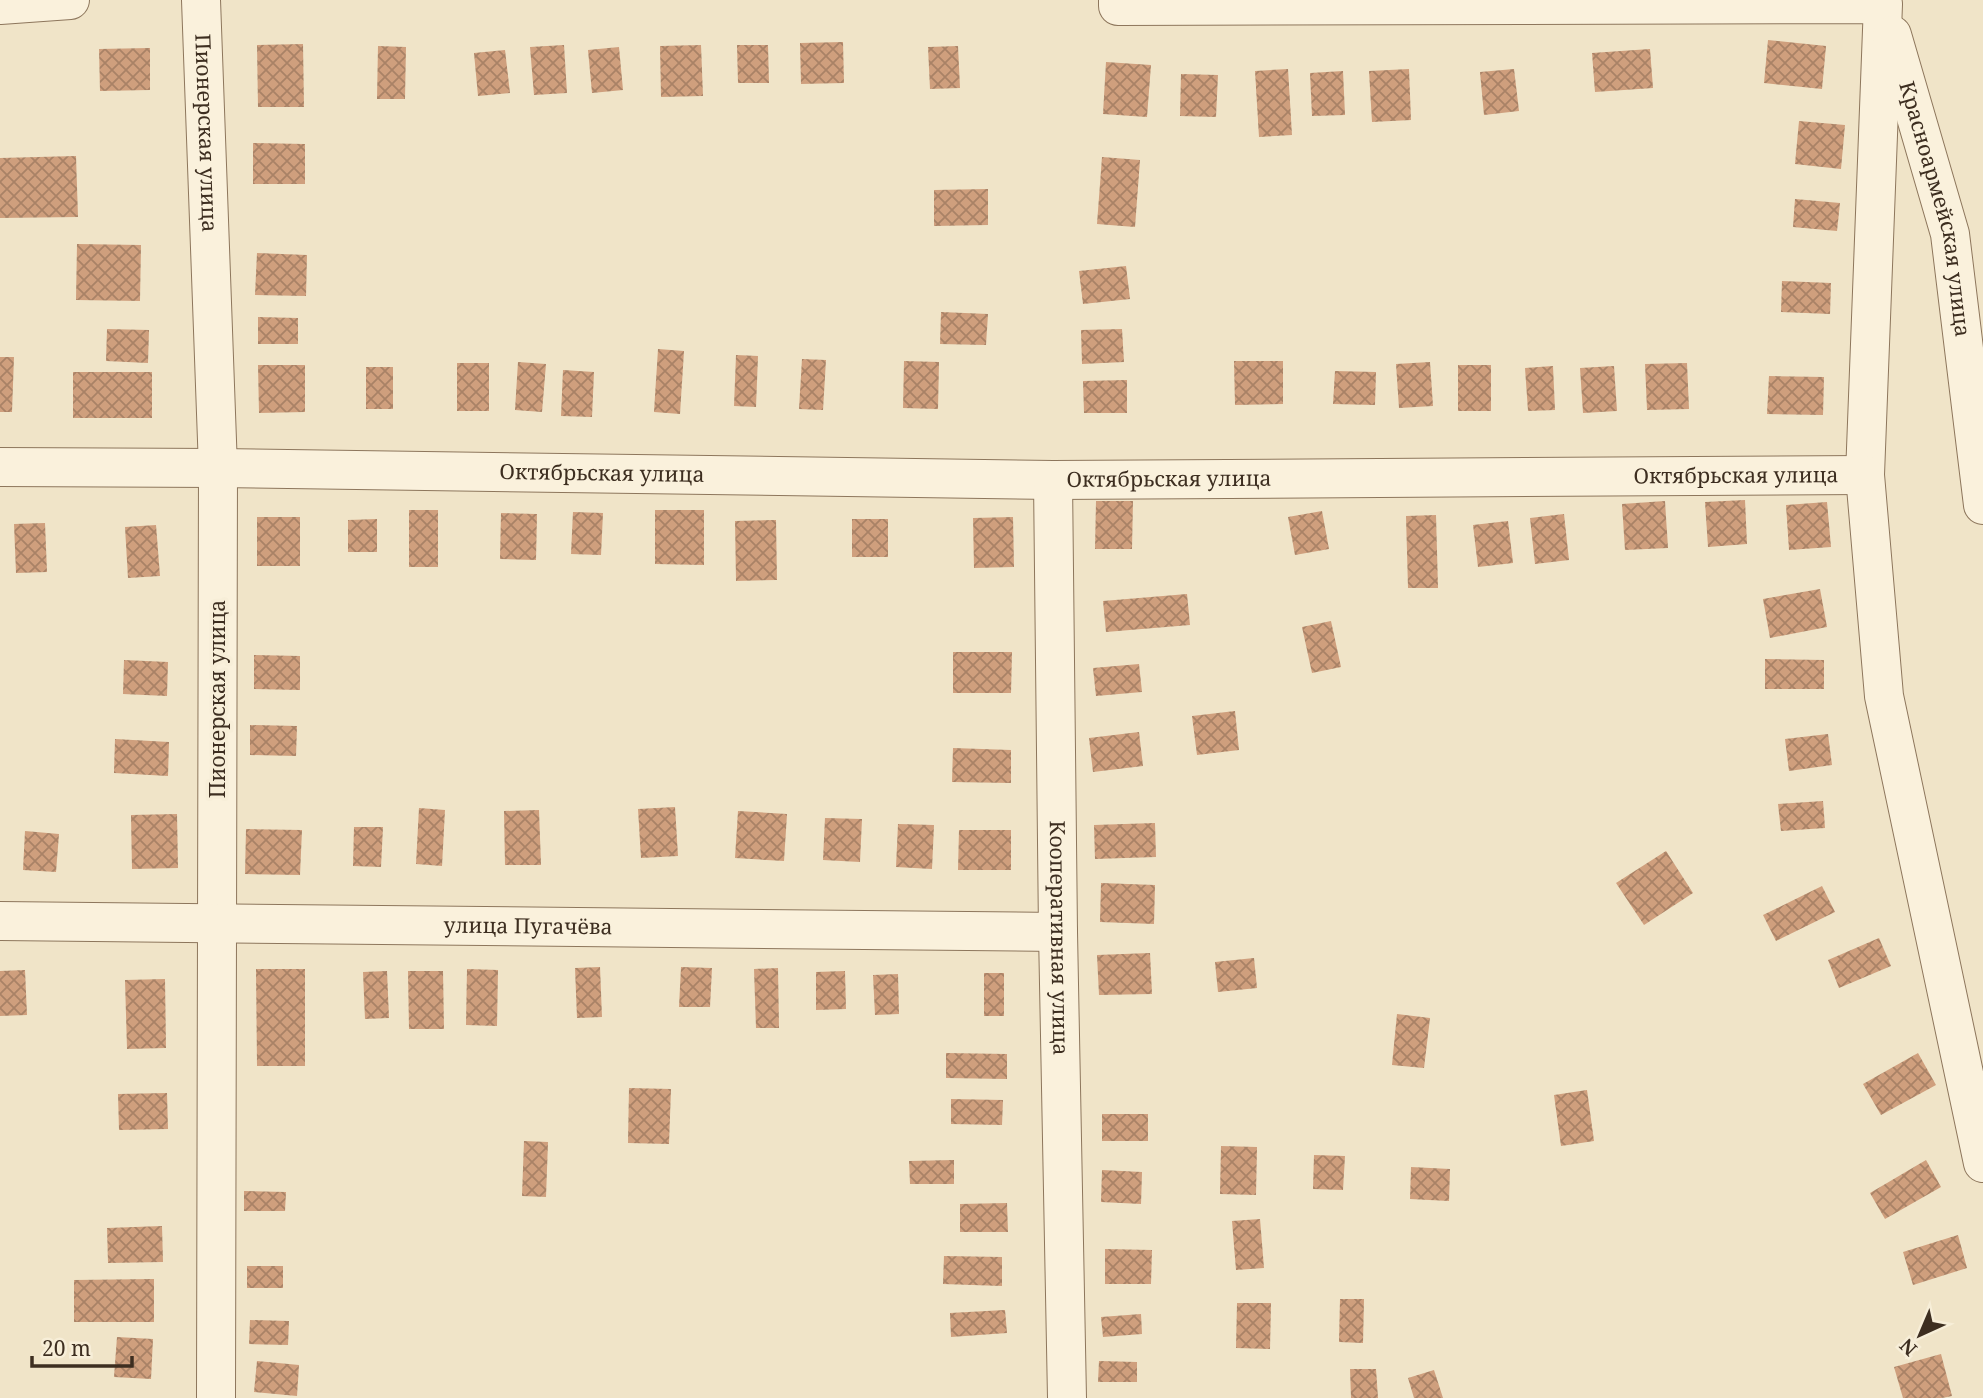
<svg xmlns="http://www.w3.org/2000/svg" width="1983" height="1398" viewBox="0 0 1983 1398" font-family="'Noto Serif',serif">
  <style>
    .building { fill: url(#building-cross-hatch) }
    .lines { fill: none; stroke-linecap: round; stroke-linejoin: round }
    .minor-casing { stroke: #8d765c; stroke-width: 40 }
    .minor { stroke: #faf1dc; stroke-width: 38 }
    .labels { text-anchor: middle; stroke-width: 7; stroke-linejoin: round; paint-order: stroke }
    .street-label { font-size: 21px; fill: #3d2e20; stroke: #f7eed8 }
  </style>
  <defs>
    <pattern id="building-cross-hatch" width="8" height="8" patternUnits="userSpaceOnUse" patternTransform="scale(1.75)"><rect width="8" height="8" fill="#cf9f7d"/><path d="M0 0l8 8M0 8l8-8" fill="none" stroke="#a98266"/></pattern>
  </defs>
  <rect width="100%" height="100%" fill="#f0e4c8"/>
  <g class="building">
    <polygon points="1768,40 1826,46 1822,89 1764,83"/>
    <polygon points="843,42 844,83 801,84 800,43"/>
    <polygon points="303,44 304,107 258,107 257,45"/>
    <polygon points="564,45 567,93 534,95 530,47"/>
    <polygon points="701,45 703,96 661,97 660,46"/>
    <polygon points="737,45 768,45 769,83 738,83"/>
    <polygon points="378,46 406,47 405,99 377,99"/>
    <polygon points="958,46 960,88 930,89 928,47"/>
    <polygon points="619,47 623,90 592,93 588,50"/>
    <polygon points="150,48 150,90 100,91 99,49"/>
    <polygon points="1650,49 1653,88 1595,92 1592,53"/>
    <polygon points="505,50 510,93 478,96 474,53"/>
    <polygon points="1106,62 1151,65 1147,117 1103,114"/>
    <polygon points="1288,69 1292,135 1259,137 1255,71"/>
    <polygon points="1409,69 1411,120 1372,122 1369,71"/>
    <polygon points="1514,69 1519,111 1484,115 1480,72"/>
    <polygon points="1343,71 1345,115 1312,116 1310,73"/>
    <polygon points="1181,74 1218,75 1216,117 1180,116"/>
    <polygon points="1799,121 1845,125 1841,169 1795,164"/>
    <polygon points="253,143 305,144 305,184 253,184"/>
    <polygon points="76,156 78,217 0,218 0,158"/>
    <polygon points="1102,157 1140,160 1135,227 1097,224"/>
    <polygon points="988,189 988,225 934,226 934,190"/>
    <polygon points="1795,199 1840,203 1837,231 1793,227"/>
    <polygon points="77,244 141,245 140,301 76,300"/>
    <polygon points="257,253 307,255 306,296 255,295"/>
    <polygon points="1126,266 1130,299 1083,304 1079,271"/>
    <polygon points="1782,281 1831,283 1830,314 1781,312"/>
    <polygon points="941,312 988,314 986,345 940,344"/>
    <polygon points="258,317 298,318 298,344 258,344"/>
    <polygon points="107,329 149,330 148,363 106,361"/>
    <polygon points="1122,329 1124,362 1082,364 1081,330"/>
    <polygon points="658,349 684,351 680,414 654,412"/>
    <polygon points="736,355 758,356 756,407 734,406"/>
    <polygon points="0,357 14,357 12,412 0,412"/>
    <polygon points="802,359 826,360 823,410 799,409"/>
    <polygon points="904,361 939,362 938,409 903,408"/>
    <polygon points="1234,361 1283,361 1283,404 1235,405"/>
    <polygon points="518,362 546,364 542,412 515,410"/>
    <polygon points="1430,362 1433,406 1399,408 1396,364"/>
    <rect x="457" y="363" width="32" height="48"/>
    <polygon points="1687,363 1689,409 1647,410 1645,364"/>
    <polygon points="258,365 305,365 305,412 259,413"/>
    <rect x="1458" y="365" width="33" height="46"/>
    <polygon points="1553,366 1555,410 1528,411 1525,368"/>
    <polygon points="1614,366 1617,411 1583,413 1580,368"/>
    <rect x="366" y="367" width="27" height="42"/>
    <polygon points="563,370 594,372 592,417 561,416"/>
    <polygon points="1335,371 1376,372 1375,405 1333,404"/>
    <rect x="73" y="372" width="79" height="46"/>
    <polygon points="1769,376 1824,377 1823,415 1767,414"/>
    <polygon points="1127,380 1127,413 1084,413 1083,381"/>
    <polygon points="1745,500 1747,544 1708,547 1705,502"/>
    <polygon points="1096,501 1133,501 1132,549 1095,549"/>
    <polygon points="1665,501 1668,548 1625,550 1622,504"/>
    <polygon points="1827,502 1831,547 1789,550 1786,505"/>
    <rect x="409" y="510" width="29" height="57"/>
    <polygon points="655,510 704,510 704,565 655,564"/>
    <polygon points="1322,511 1329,549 1295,555 1288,517"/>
    <polygon points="573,512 603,513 601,555 571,554"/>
    <polygon points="501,513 537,514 536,560 500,559"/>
    <polygon points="1564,514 1569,560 1535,564 1530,518"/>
    <polygon points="1436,515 1438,588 1408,588 1406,516"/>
    <rect x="257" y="517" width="43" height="49"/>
    <polygon points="1013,517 1014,567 974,568 973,518"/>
    <polygon points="377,519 377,552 348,552 348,520"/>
    <rect x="852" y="519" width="36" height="38"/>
    <polygon points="776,520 777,580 736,581 735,521"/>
    <polygon points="1508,521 1513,563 1478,567 1473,525"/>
    <polygon points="45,523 47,572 16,573 14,524"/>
    <polygon points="156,525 160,576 128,578 125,527"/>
    <polygon points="1820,589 1827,627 1770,638 1763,599"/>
    <polygon points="1187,594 1190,625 1106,632 1103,601"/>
    <polygon points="1331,621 1341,667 1312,673 1302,627"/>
    <polygon points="953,652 1012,652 1011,693 953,693"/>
    <polygon points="254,655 300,656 300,690 254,689"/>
    <polygon points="1765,659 1824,660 1824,689 1765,689"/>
    <polygon points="124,660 168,662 167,696 123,694"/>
    <polygon points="1139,664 1142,692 1096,696 1093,668"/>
    <polygon points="1235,711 1239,750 1197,755 1192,716"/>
    <polygon points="250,725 297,726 296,756 250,755"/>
    <polygon points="1139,732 1143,766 1093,772 1089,738"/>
    <polygon points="1828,734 1832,765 1789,771 1785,739"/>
    <polygon points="115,739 169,742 168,776 114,773"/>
    <polygon points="953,748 1011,750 1011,783 952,782"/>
    <polygon points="1823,801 1825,828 1781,831 1778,804"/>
    <polygon points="675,807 678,856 641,858 638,809"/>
    <polygon points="419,808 445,810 442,866 416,864"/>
    <polygon points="539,810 541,865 505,865 504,811"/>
    <polygon points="738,811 787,814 784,861 735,858"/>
    <polygon points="177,814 178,868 132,869 131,815"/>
    <polygon points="825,818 862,819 860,862 823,860"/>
    <polygon points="1155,823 1156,857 1095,859 1094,825"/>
    <polygon points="898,824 934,825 932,869 896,867"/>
    <polygon points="354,827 383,827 381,867 353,866"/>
    <polygon points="246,829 302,830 300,875 245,874"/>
    <polygon points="959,830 1011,830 1011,870 958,870"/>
    <polygon points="25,831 59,834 56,872 23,870"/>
    <polygon points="1666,851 1693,893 1644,925 1616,883"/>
    <polygon points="1101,883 1155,885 1154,924 1100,922"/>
    <polygon points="1822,886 1835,912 1776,941 1763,915"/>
    <polygon points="1879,938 1891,966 1839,988 1828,960"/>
    <polygon points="1150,953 1152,994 1099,995 1097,955"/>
    <polygon points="1254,958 1257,988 1218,992 1215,962"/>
    <polygon points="600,967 602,1017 577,1018 575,968"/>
    <polygon points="681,967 712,968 710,1007 679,1007"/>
    <polygon points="778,968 779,1028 756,1028 754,969"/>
    <polygon points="256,969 305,969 305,1066 257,1066"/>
    <polygon points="467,969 498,970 497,1026 466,1025"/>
    <polygon points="25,970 27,1015 0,1016 0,971"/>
    <polygon points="387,971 389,1018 365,1019 363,972"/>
    <polygon points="408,971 443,971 444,1029 409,1029"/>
    <polygon points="845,971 846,1009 816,1010 816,972"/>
    <rect x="984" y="973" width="20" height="43"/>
    <polygon points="898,974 899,1014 875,1015 873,975"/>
    <polygon points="165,979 166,1048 127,1049 125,980"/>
    <polygon points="1397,1014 1430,1018 1424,1068 1392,1065"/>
    <polygon points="946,1053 1007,1054 1007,1079 946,1078"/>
    <polygon points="1918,1053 1936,1085 1881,1115 1863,1084"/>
    <polygon points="629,1088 671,1089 669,1144 628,1143"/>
    <polygon points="1587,1090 1594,1141 1561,1146 1554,1095"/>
    <polygon points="167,1093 168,1129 119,1130 118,1094"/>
    <polygon points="951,1099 1003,1100 1002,1125 951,1124"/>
    <rect x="1102" y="1114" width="46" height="27"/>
    <polygon points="524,1141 548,1142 546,1197 522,1196"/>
    <polygon points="1221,1146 1257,1147 1256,1195 1220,1194"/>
    <polygon points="1314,1155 1345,1156 1343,1190 1313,1189"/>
    <polygon points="954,1160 954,1184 910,1184 909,1161"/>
    <polygon points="1926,1160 1941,1187 1885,1219 1870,1193"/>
    <polygon points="1411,1167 1450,1169 1449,1201 1410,1199"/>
    <polygon points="1102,1170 1142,1172 1141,1204 1101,1202"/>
    <polygon points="244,1191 286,1192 285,1211 244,1211"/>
    <polygon points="1007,1203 1008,1232 960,1232 960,1204"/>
    <polygon points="1260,1219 1264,1268 1236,1270 1232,1221"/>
    <polygon points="162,1226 163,1262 108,1263 107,1228"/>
    <polygon points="1958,1235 1967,1268 1913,1285 1903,1252"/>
    <polygon points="1105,1249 1152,1250 1151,1284 1105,1284"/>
    <polygon points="944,1256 1002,1257 1002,1286 943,1284"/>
    <rect x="247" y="1266" width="36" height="22"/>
    <polygon points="154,1279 154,1322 74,1322 74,1280"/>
    <polygon points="1340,1299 1364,1299 1363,1343 1339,1342"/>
    <polygon points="1237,1303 1271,1303 1270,1349 1236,1348"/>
    <polygon points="1005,1310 1007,1333 951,1337 950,1313"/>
    <polygon points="1141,1314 1142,1334 1103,1337 1101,1317"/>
    <polygon points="250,1320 289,1321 288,1345 249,1344"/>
    <polygon points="117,1337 153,1339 151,1379 114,1377"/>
    <polygon points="1941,1354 1952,1396 1942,1398 1903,1398 1894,1367"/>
    <polygon points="257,1361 299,1365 297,1396 254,1392"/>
    <polygon points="1099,1361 1137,1362 1137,1382 1098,1382"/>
    <polygon points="1350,1369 1376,1369 1378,1398 1351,1398"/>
    <polygon points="1434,1370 1443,1398 1414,1398 1408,1378"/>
  </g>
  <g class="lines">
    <g class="minor-casing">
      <g id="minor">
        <path id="s1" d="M201 0 218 468 216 1398"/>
        <polyline points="1118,0 1118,6 1883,4 1865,475 1884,696 1983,1163"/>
        <polyline points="0,5 70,0"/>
        <path id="s2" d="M1892 35 1950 234 1983 505"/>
        <path id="s3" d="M0 467 218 468 1053 480 1865 475"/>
        <path id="s4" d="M1053 480 1058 932 1067 1398"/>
        <path id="s5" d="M0 921 1058 932"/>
      </g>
    </g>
    <use href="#minor" class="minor"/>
  </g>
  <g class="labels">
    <g class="street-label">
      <text dy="7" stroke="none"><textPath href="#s1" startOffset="133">Пионерская улица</textPath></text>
      <text dy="7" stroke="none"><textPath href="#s2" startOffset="180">Красноармейская улица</textPath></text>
      <text dy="7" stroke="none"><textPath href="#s3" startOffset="602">Октябрьская улица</textPath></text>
      <text dy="7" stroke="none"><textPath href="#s3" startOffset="1736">Октябрьская улица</textPath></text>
      <text dy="7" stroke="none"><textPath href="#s3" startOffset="1169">Октябрьская улица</textPath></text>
      <text transform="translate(218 699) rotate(-90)" y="7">Пионерская улица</text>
      <text dy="7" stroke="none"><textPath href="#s5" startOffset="528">улица Пугачёва</textPath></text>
      <text dy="7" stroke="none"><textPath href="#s4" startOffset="458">Кооперативная улица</textPath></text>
    </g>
  </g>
  <g transform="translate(1920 1335) rotate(224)" stroke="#f7eed8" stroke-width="5" paint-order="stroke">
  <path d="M0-5L12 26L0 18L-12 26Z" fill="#3d2e20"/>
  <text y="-10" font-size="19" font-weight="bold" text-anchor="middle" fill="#3d2e20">N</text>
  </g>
  <path d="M32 1356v10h100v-10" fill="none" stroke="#3d2e20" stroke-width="3.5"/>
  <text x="42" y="1356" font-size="21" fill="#3d2e20" stroke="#f7eed8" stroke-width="5" paint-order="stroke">20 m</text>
</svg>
